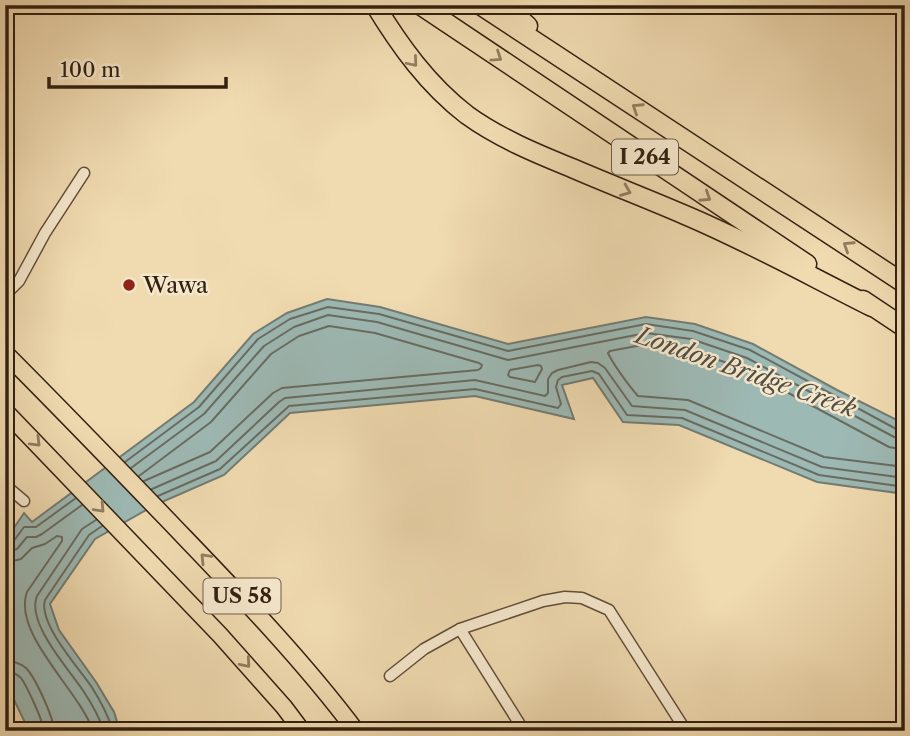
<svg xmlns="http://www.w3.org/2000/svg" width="910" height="736" viewBox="0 0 910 736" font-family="'Libre Caslon Text',serif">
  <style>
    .water { fill: #9db9b4; stroke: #727c73; stroke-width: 2 }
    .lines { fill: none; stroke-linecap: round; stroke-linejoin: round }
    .shore { stroke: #686c62; stroke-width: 2 }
    .minor-casing { stroke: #624e39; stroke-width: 13 }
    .primary-casing { stroke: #322011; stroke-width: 19 }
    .motorway-casing { stroke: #322011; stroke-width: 21 }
    .minor { stroke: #f5e7cc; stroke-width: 10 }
    .primary { stroke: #f0dab0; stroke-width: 16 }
    .motorway { stroke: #f0dab0; stroke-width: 18 }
    .oneway { stroke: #917d60 }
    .poi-dot { fill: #8f2418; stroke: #f5e7cc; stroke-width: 2.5 }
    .labels { text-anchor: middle; stroke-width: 5; stroke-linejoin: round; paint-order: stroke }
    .shield { fill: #f5e7cc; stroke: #6c5c49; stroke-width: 2 }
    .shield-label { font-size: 21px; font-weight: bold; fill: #322011 }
    .poi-label { font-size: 23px; fill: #322011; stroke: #f5e7cc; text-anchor: start }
    .water-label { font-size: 24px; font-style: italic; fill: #524e42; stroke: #f5e7cc }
  </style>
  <rect width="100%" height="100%" fill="#f0dab0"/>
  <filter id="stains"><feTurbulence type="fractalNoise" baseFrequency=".00286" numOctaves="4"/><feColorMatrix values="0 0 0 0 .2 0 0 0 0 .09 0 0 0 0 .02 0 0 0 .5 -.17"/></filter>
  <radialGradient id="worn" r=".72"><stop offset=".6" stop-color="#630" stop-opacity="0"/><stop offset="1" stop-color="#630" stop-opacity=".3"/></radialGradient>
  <polygon class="water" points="327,299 380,307 508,344 646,317 695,324 753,344 837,390 905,424 905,494 817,482 679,425 623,422 593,378 562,385 574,419 475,396 290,413 224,475 155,505 95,539 50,604 59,630 96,682 114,712 120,731 29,731 5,681 5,541 24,513 32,522 194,402 253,334 287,313"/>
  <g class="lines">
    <g class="shore">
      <polygon points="538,365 541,366 542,369 535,382 510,377 508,375 510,370"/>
      <path d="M905 450 889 447 742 368 689 350 647 344 610 351 608 353C613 364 629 386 638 396L688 400 824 457 905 467"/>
      <polyline points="125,462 199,407 258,339 290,319 328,307 379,314 508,351 646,324 693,331 750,350 898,430 905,431"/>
      <polyline points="131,468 204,414 264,346 294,327 328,315 377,322 508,360 646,333 691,339 747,358 894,437 905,439"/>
      <polyline points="139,476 211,422 271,354 299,336 329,326 375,333 479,363 482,365 481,368 478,370 282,388 273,393 210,452 144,481"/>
      <polyline points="152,489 216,461 279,402 285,398 475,380 545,396 548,393 548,379 552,373 558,370 591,362 598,363 605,368 632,406 685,410 822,467 905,478"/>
      <polyline points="158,496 220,469 289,406 475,389 558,408 561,404 556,387 558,380 562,377 592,371 599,374 627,415 682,418 819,475 905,487"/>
      <path d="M96 520 82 529 37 596C26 623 69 669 84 692 92 704 99 717 104 731"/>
      <path d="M102 526 89 535 45 600C38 623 78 667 91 686 100 700 108 715 113 731"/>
      <polyline points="5,544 13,542 24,527 36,527 76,498"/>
      <polyline points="5,552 17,549 27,537 36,537 42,534 82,505"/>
      <path d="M5 563 21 559 32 548 45 544 57 536 62 537V541L27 592C12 634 80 691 93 731"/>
      <path d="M5 661C13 661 20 663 26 668 35 677 54 718 54 731"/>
      <path d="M5 671C12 672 16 673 21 678 27 686 43 721 44 731"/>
    </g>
    <g class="minor-casing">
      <g id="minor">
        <polyline points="5,295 19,281 45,233 84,173"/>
        <polyline points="5,485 24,501"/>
        <polyline points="460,629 524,731"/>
        <polyline points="390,676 424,649 460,629 543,601 565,597 582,598 609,610 686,731"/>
      </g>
    </g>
    <g class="primary-casing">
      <g id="primary">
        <path d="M5 353C59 407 112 462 165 517 231 586 298 654 356 731"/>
        <polyline points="5,411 220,635 284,707 302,731"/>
      </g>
    </g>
    <g class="motorway-casing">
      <g id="motorway">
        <path d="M375 5C400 46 428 85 467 115 499 138 535 153 572 168 609 184 648 199 685 215 749 242 810 276 872 307"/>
        <polyline points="420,5 807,264"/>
        <polyline points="480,5 905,284"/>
        <polyline points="505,5 528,26"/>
        <polyline points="863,300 905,328"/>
      </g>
    </g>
    <use href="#minor" class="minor"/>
    <use href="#primary" class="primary"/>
    <use href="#motorway" class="motorway"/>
  </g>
  <defs><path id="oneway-chevron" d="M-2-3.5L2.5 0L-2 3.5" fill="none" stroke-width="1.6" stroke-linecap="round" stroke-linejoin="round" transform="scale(1.75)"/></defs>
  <g class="oneway">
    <use href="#oneway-chevron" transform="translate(497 57) rotate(34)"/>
    <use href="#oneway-chevron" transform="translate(413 62) rotate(50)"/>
    <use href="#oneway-chevron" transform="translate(637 108) rotate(-147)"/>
    <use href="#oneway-chevron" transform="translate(626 191) rotate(22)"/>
    <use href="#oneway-chevron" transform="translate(706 197) rotate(33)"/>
    <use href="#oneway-chevron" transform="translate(848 246) rotate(-147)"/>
    <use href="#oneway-chevron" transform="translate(36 442) rotate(45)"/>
    <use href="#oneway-chevron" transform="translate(100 508) rotate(47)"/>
    <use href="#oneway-chevron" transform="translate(205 558) rotate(-134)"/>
    <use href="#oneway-chevron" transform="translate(246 663) rotate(49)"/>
  </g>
  <circle class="poi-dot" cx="129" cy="285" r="7"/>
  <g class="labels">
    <g class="shield">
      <rect x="612" y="139.5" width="66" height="35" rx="5"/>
      <rect x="203.5" y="578.5" width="77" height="35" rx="5"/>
    </g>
    <g class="shield-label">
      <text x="645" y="164">I 264</text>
      <text x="242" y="603">US 58</text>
    </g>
    <g class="poi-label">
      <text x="143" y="293">Wawa</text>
    </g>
    <g class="water-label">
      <text transform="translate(746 372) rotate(19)" y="8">London Bridge Creek</text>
    </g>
  </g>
  <rect width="910" height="736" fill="none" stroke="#f0dab0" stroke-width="28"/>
  <rect x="7" y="7" width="896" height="722" fill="none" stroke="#322011" stroke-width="3.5"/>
  <rect x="14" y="14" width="882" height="708" fill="none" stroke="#322011" stroke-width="2"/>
  <path d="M49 77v10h177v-10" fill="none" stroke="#322011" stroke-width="3.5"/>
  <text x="60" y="77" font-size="21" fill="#322011" stroke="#f5e7cc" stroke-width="5" paint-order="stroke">100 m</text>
  <rect width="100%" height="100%" filter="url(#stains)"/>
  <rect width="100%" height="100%" fill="url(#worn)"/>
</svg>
